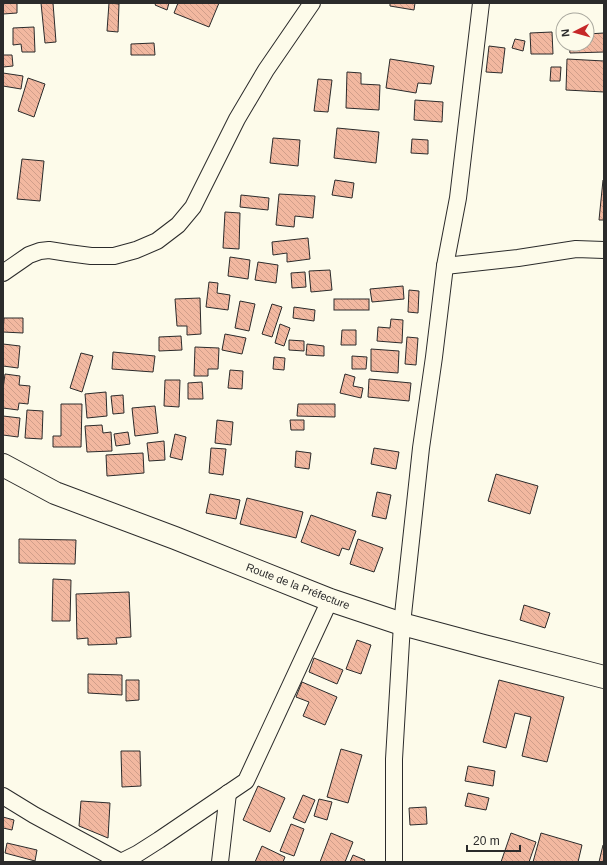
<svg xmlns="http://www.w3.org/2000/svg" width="607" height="865" viewBox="0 0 607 865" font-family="Arial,sans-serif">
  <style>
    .building { fill: url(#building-back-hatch); stroke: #2b2b2b }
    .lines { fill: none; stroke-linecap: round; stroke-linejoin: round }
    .street-casing { stroke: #2b2b2b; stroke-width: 18 }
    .secondary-casing { stroke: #2b2b2b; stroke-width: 24 }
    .street { stroke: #fdfbea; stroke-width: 16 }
    .secondary { stroke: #fdfbea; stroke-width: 22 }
    .labels { text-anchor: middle; stroke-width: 3; stroke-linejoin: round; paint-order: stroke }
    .street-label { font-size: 11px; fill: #2b2b2b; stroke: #fdfbea }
  </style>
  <defs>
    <pattern id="building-back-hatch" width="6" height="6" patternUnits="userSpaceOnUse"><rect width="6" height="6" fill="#f2b8a0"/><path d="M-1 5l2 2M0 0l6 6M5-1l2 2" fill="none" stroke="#d09e8a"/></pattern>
  </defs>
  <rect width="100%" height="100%" fill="#fdfbea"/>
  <g class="building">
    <polygon points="3,3 17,3 17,13 3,14"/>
    <polygon points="41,3 53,3 56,42 45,43"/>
    <polygon points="109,3 119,4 118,32 107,31"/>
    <polygon points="156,3 169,3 167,10 155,5"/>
    <polygon points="178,3 219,3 209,27 174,13"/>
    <polygon points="390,3 415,3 414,10 390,6"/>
    <polygon points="34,27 35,52 22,52 21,44 13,45 13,28"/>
    <polygon points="552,32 553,54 531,54 530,33"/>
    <polygon points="604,33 604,52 570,53 569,44 587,44 587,34"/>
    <polygon points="515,39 525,41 523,51 512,48"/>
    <polygon points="154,43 155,55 131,55 131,44"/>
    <polygon points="489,46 505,48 502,73 486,72"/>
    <polygon points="3,55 12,55 13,66 3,67"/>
    <polygon points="390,59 434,66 431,84 418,83 416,93 386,88"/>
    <polygon points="567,59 604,61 604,92 566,90"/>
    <polygon points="551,67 561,67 560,81 550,81"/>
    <polygon points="347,72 361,73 361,84 380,85 379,110 346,108"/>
    <polygon points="3,73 23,76 21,89 3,86"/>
    <polygon points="28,78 45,84 34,117 18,111"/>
    <polygon points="318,79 332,80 328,112 314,111"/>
    <polygon points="415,100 443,102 442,122 414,120"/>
    <polygon points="337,128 379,132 376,163 334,158"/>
    <polygon points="273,138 300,140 298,166 270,163"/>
    <polygon points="412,139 428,140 428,154 411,153"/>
    <polygon points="22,159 44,161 40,201 17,199"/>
    <polygon points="335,180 354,183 352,198 332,195"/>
    <polygon points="603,180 604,180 604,220 599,220"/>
    <polygon points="279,194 315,196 313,218 295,216 294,227 276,225"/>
    <polygon points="241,195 269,198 268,210 240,207"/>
    <polygon points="225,212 240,213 239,249 223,248"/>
    <polygon points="308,238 310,259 287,262 287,253 273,255 272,242"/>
    <polygon points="230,257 250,260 248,279 228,276"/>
    <polygon points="258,262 278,265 276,283 255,280"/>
    <polygon points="330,270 332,290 311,292 309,271"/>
    <polygon points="305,272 306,287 292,288 291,273"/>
    <polygon points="209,282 218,283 217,293 230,295 228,310 206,307"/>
    <polygon points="403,286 404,299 372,302 370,289"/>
    <polygon points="409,290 419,291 418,313 408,312"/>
    <polygon points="200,298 201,334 187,335 187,326 177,326 175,299"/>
    <rect x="334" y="299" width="35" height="11"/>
    <polygon points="240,301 255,304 249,331 235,328"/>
    <polygon points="272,304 282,307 272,337 262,334"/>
    <polygon points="294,307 315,310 314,321 293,318"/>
    <polygon points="4,318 23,318 23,333 3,332"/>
    <polygon points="391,319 403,320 402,343 377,341 378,327 390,328"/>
    <polygon points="280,324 290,328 284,346 275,343"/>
    <polygon points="342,330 356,330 356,345 341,345"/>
    <polygon points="225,334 246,338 242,354 222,350"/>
    <polygon points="181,336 182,350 159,351 159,337"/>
    <polygon points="407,337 418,338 416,365 405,364"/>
    <polygon points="289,340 304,341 304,351 289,350"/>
    <polygon points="3,344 20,346 18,368 3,366"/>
    <polygon points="307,344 324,346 324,356 306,355"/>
    <polygon points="195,347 219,348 218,369 208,369 208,376 194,376"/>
    <polygon points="371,349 399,351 398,373 371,371"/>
    <polygon points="113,352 155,356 153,372 112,369"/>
    <polygon points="81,353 93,356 82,392 70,388"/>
    <polygon points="352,356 367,357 366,369 352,369"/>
    <polygon points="274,357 285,358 284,370 273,369"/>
    <polygon points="230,370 243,371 242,389 228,388"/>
    <polygon points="5,374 20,376 19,385 30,386 28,404 19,403 18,410 3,408 3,389"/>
    <polygon points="345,374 355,377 353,386 363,388 361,398 340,393"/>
    <polygon points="369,379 411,383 409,401 368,397"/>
    <polygon points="165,380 180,380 179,407 164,406"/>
    <polygon points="202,382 203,399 188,399 188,383"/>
    <polygon points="106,392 107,416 87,418 85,394"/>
    <polygon points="123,395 124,413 113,414 111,396"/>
    <polygon points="61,404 82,404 81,447 53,447 53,436 61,436"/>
    <polygon points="298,404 335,404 335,417 297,416"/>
    <polygon points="155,406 158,433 135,436 132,408"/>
    <polygon points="27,410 43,411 42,439 25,438"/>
    <polygon points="3,416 20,418 18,437 3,435"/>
    <polygon points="217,420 233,422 231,445 215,443"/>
    <polygon points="290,420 304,420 304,430 291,430"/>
    <polygon points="102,425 103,433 111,432 112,451 87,452 85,426"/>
    <polygon points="128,432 130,444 116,446 114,434"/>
    <polygon points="175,434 186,437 182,460 170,457"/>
    <polygon points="164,441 165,460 149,461 147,443"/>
    <polygon points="211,448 226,449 223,475 209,473"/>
    <polygon points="374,448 399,452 396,469 371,464"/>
    <polygon points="296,451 311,453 309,469 295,467"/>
    <polygon points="143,453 144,473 107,476 106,455"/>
    <polygon points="496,474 538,486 530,514 488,501"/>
    <polygon points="377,492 391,495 386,519 372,516"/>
    <polygon points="210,494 240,500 236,519 206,513"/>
    <polygon points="247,498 303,512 296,538 240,524"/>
    <polygon points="311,515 356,531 349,550 342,548 339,556 301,542"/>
    <polygon points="19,539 76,540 75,564 19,563"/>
    <polygon points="358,539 383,548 374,572 350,564"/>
    <polygon points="53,579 71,580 70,621 52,621"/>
    <polygon points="129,592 131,637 116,638 117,644 88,645 88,638 77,639 76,594"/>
    <polygon points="524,605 550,613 545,628 520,620"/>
    <polygon points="357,640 371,645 361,674 346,669"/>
    <polygon points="314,658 343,670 337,684 309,672"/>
    <polygon points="88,674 122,675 122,695 88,693"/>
    <polygon points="126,680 139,680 139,700 126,701"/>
    <polygon points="499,680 564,697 547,762 522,756 531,717 515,713 506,748 483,742"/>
    <polygon points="302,682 337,697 325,725 303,716 309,702 296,697"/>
    <polygon points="341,749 362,755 348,803 327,797"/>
    <polygon points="121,751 140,751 141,786 122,787"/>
    <polygon points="468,766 495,771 493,786 465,781"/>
    <polygon points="258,786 285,798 270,832 243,820"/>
    <polygon points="468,793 489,798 486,810 465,806"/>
    <polygon points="303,795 315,800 305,823 293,818"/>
    <polygon points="319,799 332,802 327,820 314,816"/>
    <polygon points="81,801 110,803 108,838 79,826"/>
    <polygon points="426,807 427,824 410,825 409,808"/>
    <polygon points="3,817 14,820 12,830 3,828"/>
    <polygon points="291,824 304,829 294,856 280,851"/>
    <polygon points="331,833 353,842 345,862 320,862"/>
    <polygon points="511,833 536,842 529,862 501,862"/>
    <polygon points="541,833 582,845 578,862 533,862"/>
    <polygon points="7,843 37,850 35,861 5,853"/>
    <polygon points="603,845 604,845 604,862 599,862"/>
    <polygon points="262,846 285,857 283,862 255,862"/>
    <polygon points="353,855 365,860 364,862 350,862"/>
  </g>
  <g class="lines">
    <g class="street-casing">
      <g id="street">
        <polyline points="445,266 518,258 576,249 604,250"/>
        <polyline points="3,273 29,255 40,251 49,250 68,253 91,256 114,256 136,250 157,241 178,225 193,207 237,119 266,70 312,3"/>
        <polyline points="3,796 34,815 121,862 137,854 159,840 246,781 330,600"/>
        <polyline points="220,862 228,793"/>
        <polyline points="394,862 394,759 402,624 421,448 434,357 445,266 458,198 481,3"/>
      </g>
    </g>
    <g class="secondary-casing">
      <polyline id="secondary" points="3,465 55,493 175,538 330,600 402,624 484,646 604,677"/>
    </g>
    <use href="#street" class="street"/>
    <use href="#secondary" class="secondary"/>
  </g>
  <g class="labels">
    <g class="street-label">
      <text transform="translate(298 586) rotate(21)" y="4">Route de la Préfecture</text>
    </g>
  </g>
  <rect width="607" height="865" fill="none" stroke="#2b2b2b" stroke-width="8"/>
  <g transform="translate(575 32) rotate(264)"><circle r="19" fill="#fdfbea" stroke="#a9a89e"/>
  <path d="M0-3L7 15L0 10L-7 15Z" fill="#c62828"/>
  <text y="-6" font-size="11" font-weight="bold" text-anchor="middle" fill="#2b2b2b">N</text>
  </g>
  <path d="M467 845v6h53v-6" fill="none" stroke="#2b2b2b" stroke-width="2"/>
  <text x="473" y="845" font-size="12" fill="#2b2b2b" stroke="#fdfbea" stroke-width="3" paint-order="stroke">20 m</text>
</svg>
